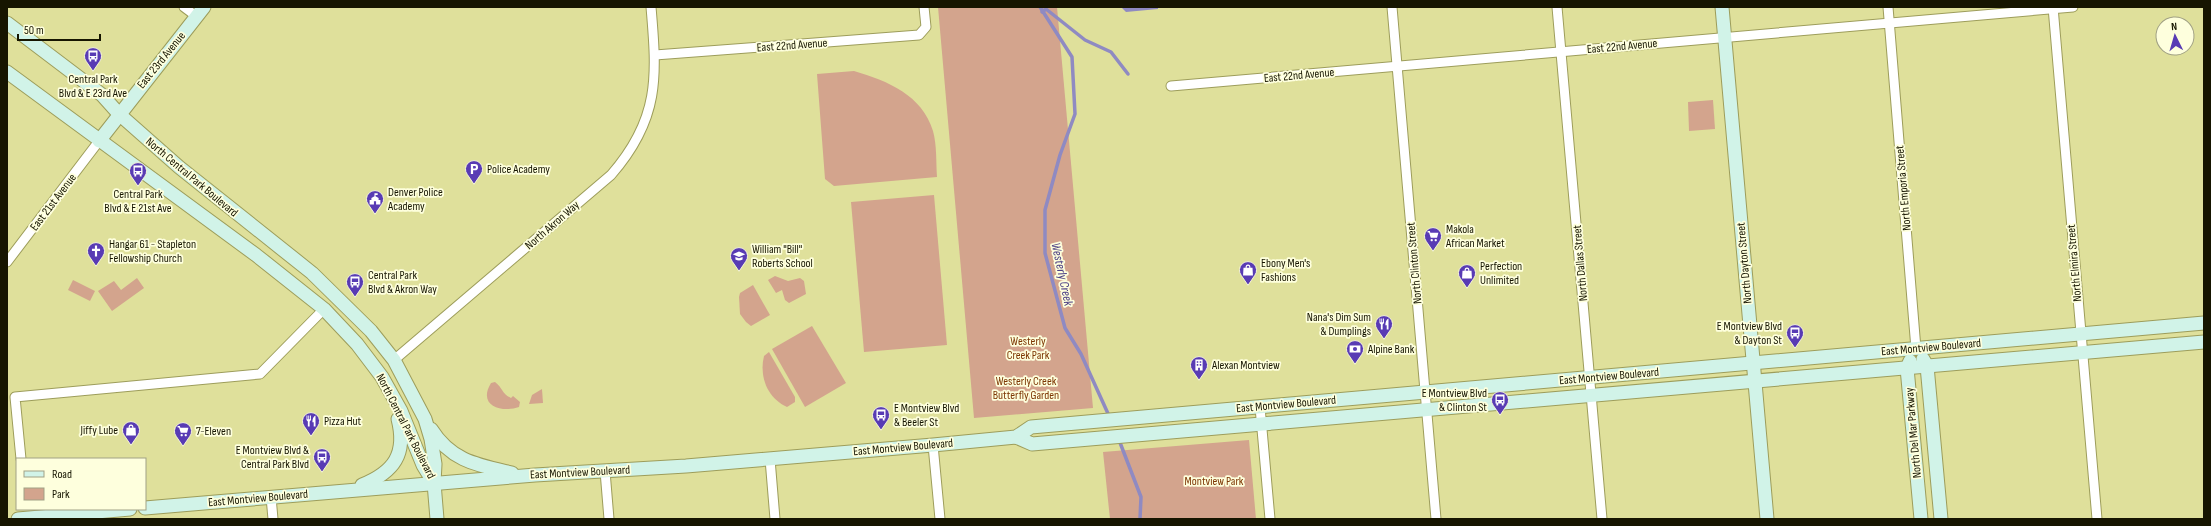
<svg xmlns="http://www.w3.org/2000/svg" width="2211" height="526" viewBox="0 0 2211 526" font-family="'Sofia Sans Condensed',sans-serif">
  <style>
    .green { fill: #d3a48d }
    .water { fill: #8f8ac2 }
    .lines { fill: none; stroke-linecap: round; stroke-linejoin: round }
    .stream { stroke: #8f8ac2; stroke-width: 3.5 }
    .street-casing { stroke: #9d9d5b; stroke-width: 11 }
    .secondary-casing { stroke: #9d9d5b; stroke-width: 15 }
    .street { stroke: #fff; stroke-width: 9 }
    .secondary { stroke: #d1f3e8; stroke-width: 13 }
    .labels { text-anchor: middle; stroke-width: 3.5; stroke-linejoin: round; paint-order: stroke }
    .street-label { font-size: 12px; fill: #161500; stroke: #feffdd }
    .poi-label { font-size: 12px; fill: #161500; stroke: #feffdd; text-anchor: start }
    .park-label { font-size: 12px; fill: #7c3502; stroke: #feffdd }
    .water-label { font-size: 13px; font-style: italic; fill: #4b3f85; stroke: #feffdd }
  </style>
  <rect width="100%" height="100%" fill="#dfe09b"/>
  <g class="green">
    <polygon points="938,7 1057,7 1093,408 974,418"/>
    <path d="M854 71C888 81 922 95 933 131 937 145 936 163 937 177L834 186 825 179 817 74Z"/>
    <polygon points="1713,100 1715,129 1689,131 1688,102"/>
    <polygon points="934,195 947,345 864,352 851,202"/>
    <polygon points="775,276 788,281 800,278 804,281 806,294 789,303 785,300 782,290 776,293 768,280"/>
    <polygon points="137,278 144,288 112,311 98,291 114,281 121,290"/>
    <polygon points="73,280 95,291 90,301 68,290"/>
    <polygon points="753,285 770,315 751,326 746,322 740,314 739,297 740,293"/>
    <polygon points="812,326 846,383 805,407 772,349"/>
    <path d="M769 352 795 397V402L787 407C767 398 759 376 764 356Z"/>
    <path d="M495 382C503 388 502 394 511 398L513 396 520 402 519 407C502 413 477 406 491 383Z"/>
    <polygon points="542,389 543,403 529,404 532,395"/>
    <polygon points="1249,440 1256,519 1110,519 1103,452"/>
  </g>
  <polygon class="water" points="1121,7 1158,7 1158,9 1126,12"/>
  <g class="lines">
    <g class="stream">
      <polyline points="1040,7 1072,57 1075,114 1060,155 1045,210 1045,253 1065,328 1081,354 1110,418"/>
      <polyline points="1042,12 1046,9 1085,40 1111,52 1128,74"/>
      <polyline points="1119,440 1141,497 1140,519"/>
    </g>
    <g class="street-casing">
      <g id="street">
        <polyline points="184,7 196,16"/>
        <polyline points="1392,7 1436,519"/>
        <polyline points="1557,7 1602,519"/>
        <polyline points="1888,7 1916,349"/>
        <polyline points="2053,7 2097,519"/>
        <polyline points="655,55 919,35 926,27 924,7"/>
        <polyline points="1171,86 2073,7"/>
        <polyline points="7,262 99,141"/>
        <path d="M394 360 611 175C660 119 657 77 651 7"/>
        <polyline points="1260,407 1270,519"/>
        <polyline points="933,445 940,519"/>
        <polyline points="21,459 15,397 260,374 324,309"/>
        <polyline points="770,459 775,519"/>
        <polyline points="605,471 609,519"/>
        <polyline points="271,497 273,519"/>
      </g>
    </g>
    <g class="secondary-casing">
      <g id="secondary">
        <polyline points="1722,7 1767,519"/>
        <polyline points="7,23 102,95 119,114 179,167 312,273 371,331 394,360 425,419 431,439 435,464 434,483 437,519"/>
        <polyline points="7,72 256,255 324,309 357,344 382,377 401,411 423,465 434,483"/>
        <polyline points="99,141 204,7"/>
        <polyline points="1923,359 1927,366 1941,519"/>
        <polyline points="1910,361 1907,368 1921,519"/>
        <path d="M431 429C451 461 477 465 512 473"/>
        <polyline points="1016,437 1032,444 2204,342"/>
        <path d="M362 485C394 472 407 454 398 419"/>
        <polyline points="145,508 535,475 686,466 933,445 1016,437 1031,427 2204,323"/>
        <polyline points="18,519 130,509"/>
      </g>
    </g>
    <use href="#street" class="street"/>
    <use href="#secondary" class="secondary"/>
  </g>
  <defs>
    <g id="bus-pin" transform="scale(0.9)"><path d="M0 17L-7.5 6A9.5 9.5 0 1 1 7.5 6Z" fill="#583bb4" stroke="#feffdd"/><path d="M-5-6H5V4H4V6H2V4H-2V6H-4V4H-5ZM-3.5-4V0h7V-4ZM-3.5 1.2v1.5H-2V1.2ZM2 1.2v1.5H3.5V1.2Z" fill="#fff"/></g>
    <g id="parking-pin" transform="scale(0.9)"><path d="M0 17L-7.5 6A9.5 9.5 0 1 1 7.5 6Z" fill="#583bb4" stroke="#feffdd"/><path d="M-3.5-5.5H1a3.5 3.5 0 0 1 0 7H-1V5.5H-3.5ZM-1-3.4V-.6H.8a1.4 1.4 0 0 0 0-2.8Z" fill="#fff"/></g>
    <g id="civic-pin" transform="scale(0.9)"><path d="M0 17L-7.5 6A9.5 9.5 0 1 1 7.5 6Z" fill="#583bb4" stroke="#feffdd"/><path d="M-.6-6.5H3V-4.5H.6V-3L4-1V1h2V6H-6V1h2V-1L-.6-3ZM-1.2 2.5V6h2.4V2.5Z" fill="#fff"/></g>
    <g id="supermarket-pin" transform="scale(0.9)"><path d="M0 17L-7.5 6A9.5 9.5 0 1 1 7.5 6Z" fill="#583bb4" stroke="#feffdd"/><path d="M-6-5.5h2.5l.6 2H6L4.5 2H-2.5L-4.4-4H-6ZM-1.5 3.2a1.3 1.3 0 1 0 .1 0ZM3 3.2a1.3 1.3 0 1 0 .1 0Z" fill="#fff"/></g>
    <g id="church-pin" transform="scale(0.9)"><path d="M0 17L-7.5 6A9.5 9.5 0 1 1 7.5 6Z" fill="#583bb4" stroke="#feffdd"/><path d="M-1.2-6h2.4v3.5h3.3v2.4h-3.3V6h-2.4V-.1h-3.3v-2.4h3.3Z" fill="#fff"/></g>
    <g id="school-pin" transform="scale(0.9)"><path d="M0 17L-7.5 6A9.5 9.5 0 1 1 7.5 6Z" fill="#583bb4" stroke="#feffdd"/><path d="M0-5L7-2L0 1L-7-2ZM-4 1L0 2.5L4 1V4Q0 6-4 4Z" fill="#fff"/></g>
    <g id="shop-pin" transform="scale(0.9)"><path d="M0 17L-7.5 6A9.5 9.5 0 1 1 7.5 6Z" fill="#583bb4" stroke="#feffdd"/><path d="M-5-2.5h2.3a2.7 3.5 0 0 1 5.4 0H5L5.5 6h-11ZM-1.5-2.5h3a1.5 2.3 0 0 0-3 0Z" fill="#fff"/></g>
    <g id="restaurant-pin" transform="scale(0.9)"><path d="M0 17L-7.5 6A9.5 9.5 0 1 1 7.5 6Z" fill="#583bb4" stroke="#feffdd"/><path d="M-5-6h1v4h1v-4h1v4h1v-4h1v5L-1.5 .5V6h-2V.5L-5-1ZM5-6V6H3V1.5H1.5Q1.5-4 5-6Z" fill="#fff"/></g>
    <g id="bank-pin" transform="scale(0.9)"><path d="M0 17L-7.5 6A9.5 9.5 0 1 1 7.5 6Z" fill="#583bb4" stroke="#feffdd"/><path d="M-6-4H6V4H-6ZM0-2.3a2.3 2.3 0 1 0 0 4.6a2.3 2.3 0 1 0 0-4.6Z" fill="#fff"/></g>
    <g id="building-pin" transform="scale(0.9)"><path d="M0 17L-7.5 6A9.5 9.5 0 1 1 7.5 6Z" fill="#583bb4" stroke="#feffdd"/><path d="M-4-6H4V6H1V3H-1V6H-4ZM-2.5-4.3h1.7v1.8h-1.7ZM.8-4.3h1.7v1.8H.8ZM-2.5-1h1.7V.8h-1.7ZM.8-1h1.7V.8H.8Z" fill="#fff"/></g>
  </defs>
  <g fill-rule="evenodd">
    <use href="#bus-pin" x="93" y="56"/>
    <use href="#parking-pin" x="474" y="169"/>
    <use href="#bus-pin" x="138" y="171"/>
    <use href="#civic-pin" x="375" y="199"/>
    <use href="#supermarket-pin" x="1433" y="236"/>
    <use href="#church-pin" x="96" y="251"/>
    <use href="#school-pin" x="739" y="256"/>
    <use href="#shop-pin" x="1248" y="270"/>
    <use href="#shop-pin" x="1467" y="273"/>
    <use href="#bus-pin" x="355" y="282"/>
    <use href="#restaurant-pin" x="1384" y="324"/>
    <use href="#bus-pin" x="1795" y="333"/>
    <use href="#bank-pin" x="1355" y="349"/>
    <use href="#building-pin" x="1199" y="365"/>
    <use href="#bus-pin" x="1500" y="400"/>
    <use href="#bus-pin" x="881" y="415"/>
    <use href="#restaurant-pin" x="311" y="421"/>
    <use href="#shop-pin" x="131" y="430"/>
    <use href="#supermarket-pin" x="183" y="431"/>
    <use href="#bus-pin" x="322" y="457"/>
  </g>
  <g class="labels">
    <g class="street-label">
      <text transform="translate(792 45) rotate(-4)" y="4">East 22nd Avenue</text>
      <text transform="translate(1622 46) rotate(-5)" y="4">East 22nd Avenue</text>
      <text transform="translate(161 60) rotate(-51)" y="4">East 23rd Avenue</text>
      <text transform="translate(1299 75) rotate(-5)" y="4">East 22nd Avenue</text>
      <text transform="translate(192 177) rotate(40)" y="4">North Central Park Boulevard</text>
      <text transform="translate(1903 188) rotate(-95)" y="4">North Emporia Street</text>
      <text transform="translate(53 202) rotate(-53)" y="4">East 21st Avenue</text>
      <text transform="translate(552 225) rotate(-41)" y="4">North Akron Way</text>
      <text transform="translate(1414 263) rotate(-95)" y="4">North Clinton Street</text>
      <text transform="translate(1580 263) rotate(-95)" y="4">North Dallas Street</text>
      <text transform="translate(1744 263) rotate(-95)" y="4">North Dayton Street</text>
      <text transform="translate(2074 263) rotate(-95)" y="4">North Elmira Street</text>
      <text transform="translate(1931 347) rotate(-5)" y="4">East Montview Boulevard</text>
      <text transform="translate(1609 376) rotate(-5)" y="4">East Montview Boulevard</text>
      <text transform="translate(1286 404) rotate(-5)" y="4">East Montview Boulevard</text>
      <text transform="translate(406 426) rotate(63)" y="4">North Central Park Boulevard</text>
      <text transform="translate(1913 433) rotate(-95)" y="4">North Del Mar Parkway</text>
      <text transform="translate(903 447) rotate(-5)" y="4">East Montview Boulevard</text>
      <text transform="translate(580 472) rotate(-3)" y="4">East Montview Boulevard</text>
      <text transform="translate(258 498) rotate(-5)" y="4">East Montview Boulevard</text>
    </g>
    <g class="poi-label">
      <text x="93" y="83" text-anchor="middle">Central Park<tspan x="93" dy="14">Blvd &amp; E 23rd Ave</tspan></text>
      <text x="487" y="173">Police Academy</text>
      <text x="388" y="196">Denver Police<tspan x="388" dy="14">Academy</tspan></text>
      <text x="138" y="198" text-anchor="middle">Central Park<tspan x="138" dy="14">Blvd &amp; E 21st Ave</tspan></text>
      <text x="1446" y="233">Makola<tspan x="1446" dy="14">African Market</tspan></text>
      <text x="109" y="248">Hangar 61 - Stapleton<tspan x="109" dy="14">Fellowship Church</tspan></text>
      <text x="752" y="253">William "Bill"<tspan x="752" dy="14">Roberts School</tspan></text>
      <text x="1261" y="267">Ebony Men's<tspan x="1261" dy="14">Fashions</tspan></text>
      <text x="1480" y="270">Perfection<tspan x="1480" dy="14">Unlimited</tspan></text>
      <text x="368" y="279">Central Park<tspan x="368" dy="14">Blvd &amp; Akron Way</tspan></text>
      <text x="1371" y="321" text-anchor="end">Nana's Dim Sum<tspan x="1371" dy="14">&amp; Dumplings</tspan></text>
      <text x="1782" y="330" text-anchor="end">E Montview Blvd<tspan x="1782" dy="14">&amp; Dayton St</tspan></text>
      <text x="1368" y="353">Alpine Bank</text>
      <text x="1212" y="369">Alexan Montview</text>
      <text x="1487" y="397" text-anchor="end">E Montview Blvd<tspan x="1487" dy="14">&amp; Clinton St</tspan></text>
      <text x="894" y="412">E Montview Blvd<tspan x="894" dy="14">&amp; Beeler St</tspan></text>
      <text x="324" y="425">Pizza Hut</text>
      <text x="118" y="434" text-anchor="end">Jiffy Lube</text>
      <text x="196" y="435">7-Eleven</text>
      <text x="309" y="454" text-anchor="end">E Montview Blvd &amp;<tspan x="309" dy="14">Central Park Blvd</tspan></text>
    </g>
    <g class="park-label">
      <text x="1028" y="345">Westerly<tspan x="1028" dy="14">Creek Park</tspan></text>
      <text x="1026" y="385">Westerly Creek<tspan x="1026" dy="14">Butterfly Garden</tspan></text>
      <text x="1214" y="485">Montview Park</text>
    </g>
    <g class="water-label">
      <text transform="translate(1063 274) rotate(78)" y="5">Westerly Creek</text>
    </g>
  </g>
  <rect width="2211" height="526" fill="none" stroke="#161500" stroke-width="16"/>
  <rect x="16" y="458" width="130" height="52" fill="#feffdd" stroke="#a1a185"/>
  <rect x="24" y="471" width="20" height="6" fill="#d1f3e8" stroke="#a1a185"/>
  <text x="52" y="478" font-size="12" fill="#161500">Road</text>
  <rect x="24" y="488" width="20" height="12" fill="#d3a48d" stroke="#a1a185"/>
  <text x="52" y="498" font-size="12" fill="#161500">Park</text>
  <g transform="translate(2175 36) rotate(355)"><circle r="19" fill="#feffdd" stroke="#a1a185"/>
  <path d="M0-3L7 15L0 10L-7 15Z" fill="#583bb4"/>
  <text y="-6" font-size="11" font-weight="bold" text-anchor="middle" fill="#161500">N</text>
  </g>
  <path d="M18 34v6h82v-6" fill="none" stroke="#161500" stroke-width="2"/>
  <text x="24" y="34" font-size="12" fill="#161500" stroke="#feffdd" stroke-width="3" paint-order="stroke">50 m</text>
</svg>
